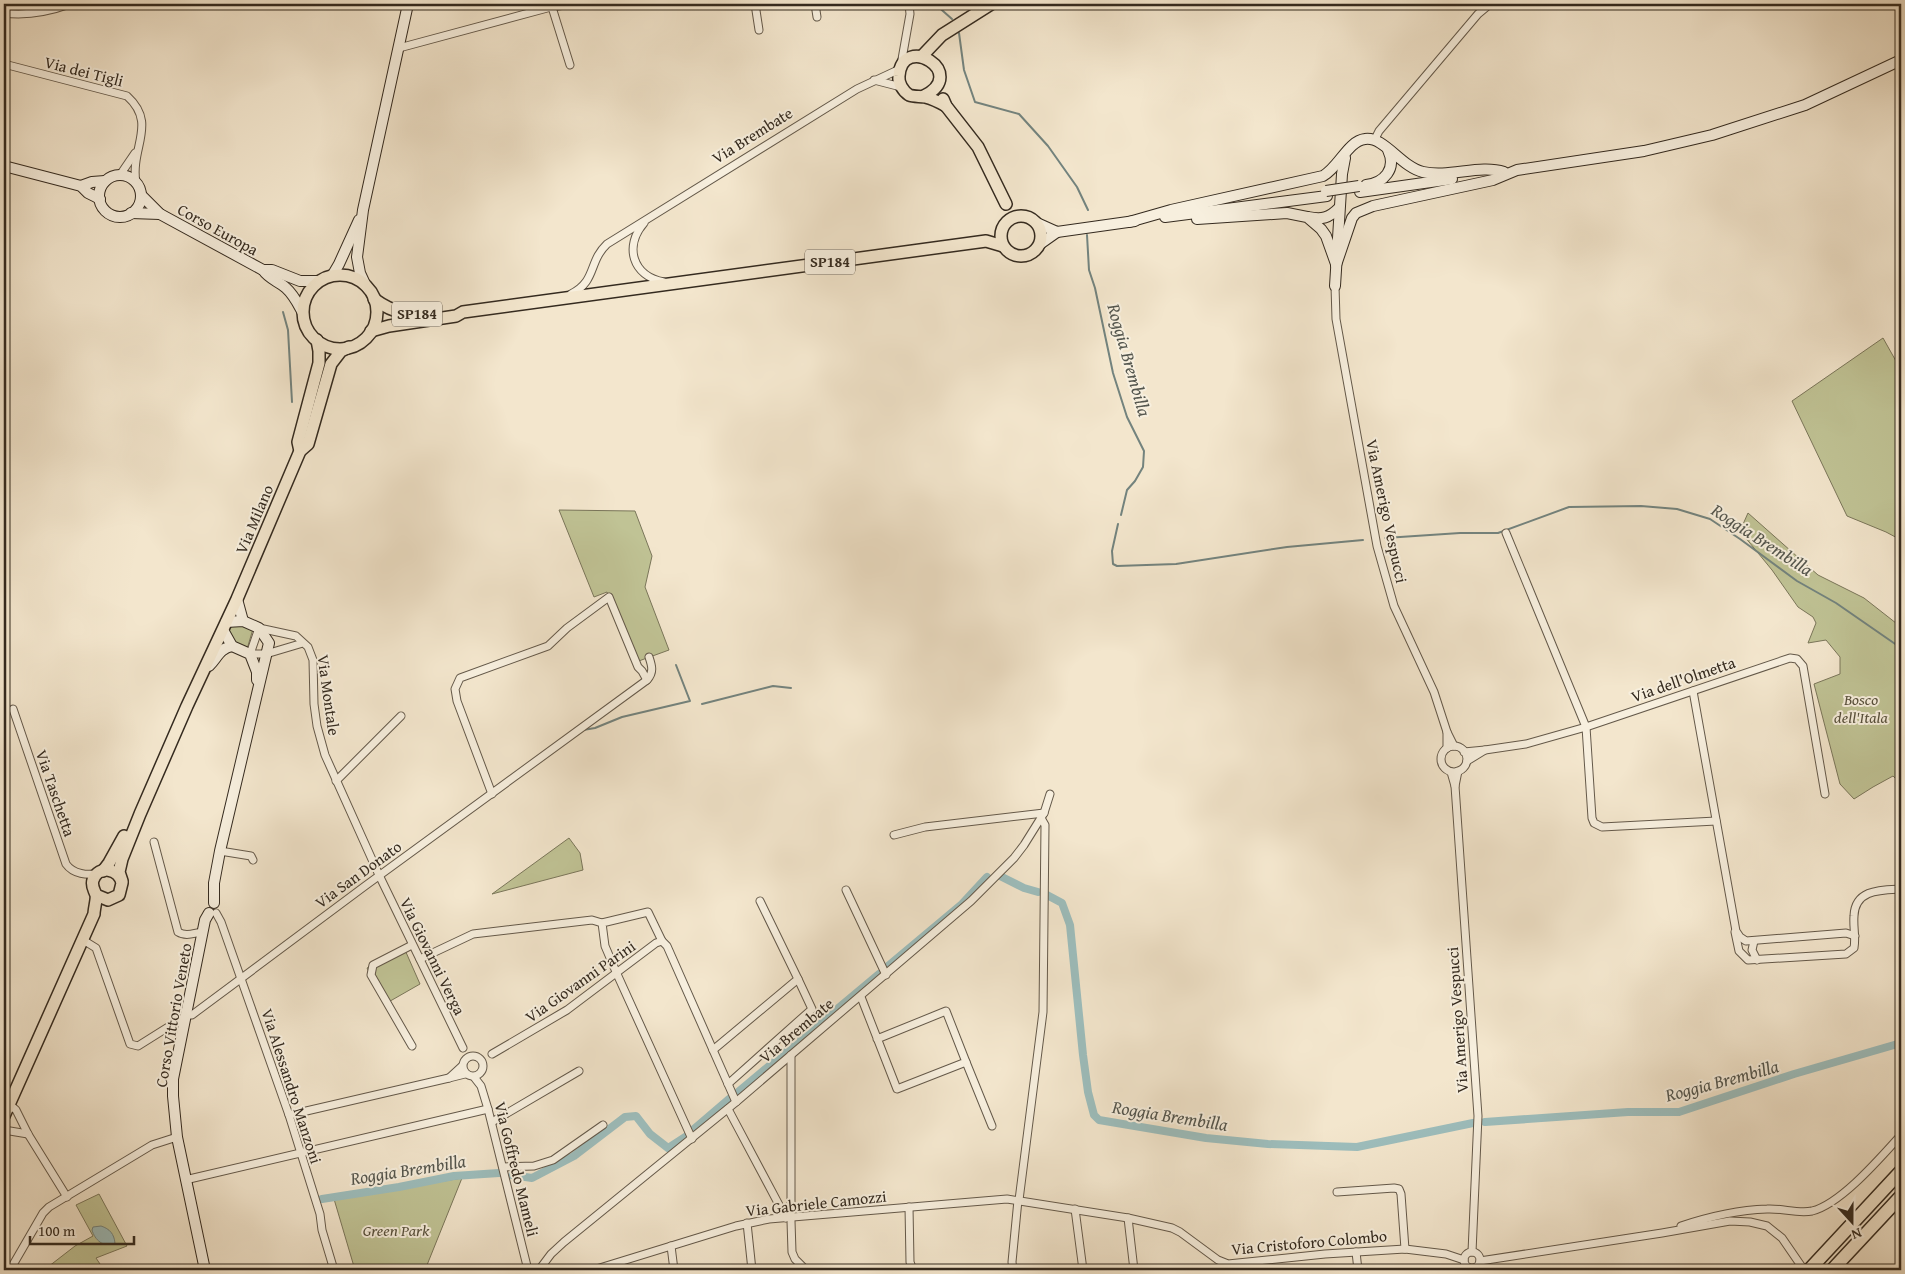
<svg xmlns="http://www.w3.org/2000/svg" width="1905" height="1274" viewBox="0 0 1905 1274" font-family="'Gentium Book Plus',serif">
  <style>
    .green { fill: #c0c395; stroke: #7a765a }
    .water { fill: #9dbebd; stroke: #73837e }
    .lines { fill: none; stroke-linecap: round; stroke-linejoin: round }
    .stream { stroke: #73837e; stroke-width: 2 }
    .canal { stroke: #9dbebd; stroke-width: 8 }
    .street-casing { stroke: #64594a; stroke-width: 9 }
    .secondary-casing { stroke: #342a1f; stroke-width: 12 }
    .primary-casing { stroke: #342a1f; stroke-width: 14 }
    .highway-casing { stroke: #342a1f; stroke-width: 15 }
    .street { stroke: #f7efde; stroke-width: 7 }
    .secondary { stroke: #f7efde; stroke-width: 10 }
    .primary { stroke: #f3e6cd; stroke-width: 11 }
    .highway { stroke: #f3e6cd; stroke-width: 12 }
    .secondary-bridge-casing { stroke: #342a1f; stroke-width: 12; stroke-linecap: butt }
    .secondary-bridge { stroke: #f7efde; stroke-width: 10 }
    .labels { text-anchor: middle; stroke-width: 4; stroke-linejoin: round; paint-order: stroke }
    .shield { fill: #f7efde; stroke: #6e6558; stroke-width: 1 }
    .shield-label { font-size: 15px; font-weight: bold; fill: #342a1f }
    .street-label { font-size: 16px; fill: #342a1f; stroke: #f7efde }
    .park-label { font-size: 16px; font-style: italic; fill: #57503c; stroke: #f7efde }
    .water-label { font-size: 18px; font-style: italic; fill: #54564e; stroke: #f7efde }
  </style>
  <rect width="100%" height="100%" fill="#f3e6cd"/>
  <filter id="stains"><feTurbulence type="fractalNoise" baseFrequency=".004" numOctaves="4"/><feColorMatrix values="0 0 0 0 .2 0 0 0 0 .09 0 0 0 0 .02 0 0 0 .5 -.17"/></filter>
  <radialGradient id="worn" r=".72"><stop offset=".6" stop-color="#630" stop-opacity="0"/><stop offset="1" stop-color="#630" stop-opacity=".3"/></radialGradient>
  <g class="green">
    <polygon points="1883,338 1901,370 1901,540 1886,532 1847,516 1792,401"/>
    <polygon points="559,510 635,511 652,556 645,587 669,650 636,662 607,592 594,597"/>
    <polygon points="1748,513 1818,575 1864,598 1901,627 1901,784 1893,776 1873,787 1854,799 1840,784 1814,684 1840,674 1840,657 1826,640 1808,643 1816,623 1813,617 1798,607 1772,570 1740,531"/>
    <polygon points="234,623 253,629 247,649 238,646 227,633 229,628"/>
    <polygon points="569,838 580,853 583,870 492,894"/>
    <polygon points="405,950 420,984 385,1004 367,968"/>
    <polygon points="462,1178 425,1270 355,1270 334,1199"/>
    <polygon points="99,1194 127,1246 96,1258 104,1270 44,1270 75,1246 93,1236 76,1205"/>
  </g>
  <path class="water" d="M101 1226C110 1229 114 1234 115 1243 103 1248 95 1240 92 1230L93 1227Z"/>
  <g class="lines">
    <g class="stream">
      <polyline points="935,4 952,19"/>
      <polyline points="959,33 964,70 975,102 1019,114 1048,146 1077,187 1088,210"/>
      <polyline points="1087,235 1089,270 1095,288 1113,373 1127,417 1144,451 1143,467 1135,481 1127,490 1121,515"/>
      <polyline points="283,312 288,330 292,402"/>
      <polyline points="1118,524 1112,551 1113,564 1117,566 1176,564 1287,547 1363,540"/>
      <polyline points="1385,538 1460,533 1498,533 1569,507 1641,506 1677,509 1710,519 1740,539 1797,581 1836,603 1901,648"/>
      <polyline points="702,704 773,686 791,688"/>
      <polyline points="583,730 595,728 622,717 690,701 676,665"/>
    </g>
    <g class="canal">
      <polyline points="1000,876 1024,888 1038,892"/>
      <polyline points="1047,895 1062,903 1070,925 1083,1055 1088,1092 1094,1115 1099,1120 1206,1138 1268,1144 1357,1147 1473,1123"/>
      <polyline points="888,966 962,904 987,877"/>
      <polyline points="738,1092 879,974"/>
      <polyline points="1485,1122 1628,1112 1679,1112 1794,1074 1901,1043"/>
      <polyline points="694,1129 729,1099"/>
      <polyline points="512,1175 532,1178 574,1156 625,1117 636,1116 650,1134 668,1148 685,1137"/>
      <polyline points="322,1199 399,1187 454,1176 499,1173"/>
    </g>
    <g class="street-casing">
      <g id="street">
        <polyline points="551,4 570,65"/>
        <polyline points="755,4 759,30"/>
        <polyline points="815,4 817,17"/>
        <path d="M4 13C28 16 48 12 70 4"/>
        <polyline points="399,48 551,7 572,4"/>
        <polyline points="905,62 902,59 910,14 909,4"/>
        <path d="M4 64 127 96C158 124 130 147 136 183"/>
        <polyline points="874,80 901,87"/>
        <polyline points="1375,139 1379,131 1478,14 1490,4"/>
        <polyline points="120,175 135,153"/>
        <path d="M644 223C624 246 632 276 664 282"/>
        <polyline points="1335,286 1336,319 1377,546 1394,606 1434,692 1447,732"/>
        <path d="M571 294C597 281 588 262 607 244L857 89 900 69"/>
        <polyline points="1506,533 1586,727 1592,818 1594,823 1602,827 1716,821"/>
        <polyline points="303,643 266,654 250,654 259,628 296,636 308,647 313,660 314,704 317,726 325,755 379,875 463,1048"/>
        <polyline points="1693,691 1736,931 1740,937 1746,941 1846,933 1855,936"/>
        <path d="M13 709 66 864C73 874 88 876 98 873"/>
        <circle cx="1454" cy="759" r="13"/>
        <polyline points="1447,748 1447,732 1454,746"/>
        <polyline points="1485,750 1526,744 1586,727 1790,658 1797,659 1803,666 1825,794"/>
        <polyline points="1464,752 1485,750 1467,761"/>
        <polyline points="1451,772 1455,786 1458,771"/>
        <polyline points="336,781 401,716"/>
        <polyline points="1455,786 1478,1116 1472,1252"/>
        <polyline points="492,794 457,701 455,689 460,678 548,646 567,628 609,597 638,667 642,671 647,680"/>
        <polyline points="894,835 925,827 1044,813"/>
        <path d="M154 842 178 932C186 937 194 933 203 932"/>
        <polyline points="220,851 251,856 253,860"/>
        <polyline points="846,890 886,975"/>
        <polyline points="216,913 221,922 289,1115 320,1214 322,1230 334,1270"/>
        <path d="M1735 932 1739 951 1748 960 1846 954 1854 948C1856 937 1853 927 1854 916 1855 889 1881 890 1901 889"/>
        <polyline points="83,940 96,948 130,1044 138,1046 181,1019 185,1019"/>
        <polyline points="662,941 648,912 602,923 605,946 617,974 692,1139"/>
        <polyline points="1754,941 1752,950 1757,960"/>
        <polyline points="420,959 473,934 592,920 602,923"/>
        <polyline points="861,997 897,1089 966,1062 946,1011 877,1039"/>
        <path d="M186 1015H192L196 1012 365 886 647 680C654 672 652 666 649 657"/>
        <polyline points="412,1046 371,975 373,965 412,945"/>
        <polyline points="713,1050 798,979 760,901"/>
        <polyline points="492,1054 567,1010 656,943 662,941 667,946 736,1102"/>
        <polyline points="791,1055 791,1221 792,1252 795,1259 806,1270"/>
        <circle cx="473" cy="1066" r="10"/>
        <polyline points="966,1062 992,1126"/>
        <polyline points="462,1066 449,1078 465,1074"/>
        <polyline points="474,1077 481,1086 488,1109 528,1270"/>
        <polyline points="728,1084 812,1009 798,979"/>
        <polyline points="9,1104 16,1110 28,1134 67,1197"/>
        <polyline points="728,1109 786,1218"/>
        <polyline points="289,1115 449,1078"/>
        <polyline points="492,1122 579,1071"/>
        <polyline points="4,1130 28,1134"/>
        <polyline points="503,1167 534,1166 553,1160 603,1125"/>
        <polyline points="185,1180 488,1109"/>
        <polyline points="1337,1192 1394,1188 1399,1189 1401,1194 1405,1249"/>
        <polyline points="1019,1200 1043,1012 1045,825 1041,818"/>
        <polyline points="909,1207 910,1262 913,1270"/>
        <polyline points="1075,1209 1083,1270"/>
        <polyline points="1128,1218 1134,1270"/>
        <polyline points="747,1223 752,1270"/>
        <path d="M1681 1226C1708 1217 1738 1210 1767 1209 1782 1208 1798 1214 1812 1211 1841 1204 1881 1157 1901 1135"/>
        <polyline points="671,1246 674,1270"/>
        <polyline points="1356,1252 1358,1270"/>
        <circle cx="1472" cy="1260" r="8"/>
        <polyline points="1480,1261 1662,1233 1730,1221 1750,1222 1767,1226 1782,1238 1804,1270"/>
        <polyline points="10,1270 43,1213 49,1207 152,1145 177,1137"/>
        <polyline points="539,1270 551,1254 564,1242 736,1102 971,901 1014,858 1024,845 1044,813 1050,794"/>
        <polyline points="593,1270 736,1226 769,1219 1007,1199 1128,1218 1172,1228 1180,1232 1218,1260 1228,1264 1325,1254 1405,1249 1446,1254 1464,1260"/>
        <polyline points="1013,1270 1012,1262 1018,1200"/>
      </g>
    </g>
    <g class="secondary-casing">
      <g id="secondary">
        <polyline points="4,166 81,186 88,193 100,199"/>
        <circle cx="120" cy="196" r="21"/>
        <path d="M1366 185C1384 183 1397 169 1388 150"/>
        <polyline points="81,186 92,182 105,181"/>
        <polyline points="1360,192 1452,179"/>
        <path d="M141 195 160 214 263 270C269 279 278 281 286 288 294 295 298 304 303 313"/>
        <polyline points="131,213 160,214"/>
        <polyline points="1165,217 1327,196"/>
        <path d="M1308 217C1322 220 1329 218 1339 208"/>
        <polyline points="1197,219 1287,213 1307,217 1321,229 1326,236 1336,264"/>
        <path d="M1129 222 1171 210 1323 176C1339 167 1348 141 1365 139 1384 136 1401 167 1423 172 1449 178 1480 164 1504 172"/>
        <polyline points="1037,223 1057,232 1135,221"/>
        <polyline points="1040,244 1057,232"/>
        <polyline points="1336,265 1352,218 1356,213 1373,206 1493,180 1517,170 1644,151 1712,135 1805,105 1901,60"/>
        <polyline points="263,270 272,270 300,281 319,281"/>
        <polyline points="332,276 339,264 359,220"/>
        <polyline points="366,286 360,273 357,257 363,210 408,4"/>
        <polyline points="1335,286 1342,174 1345,158"/>
        <polyline points="237,599 243,621"/>
        <polyline points="223,630 232,646 250,654 257,672 257,680"/>
        <path d="M209 666C218 657 219 649 232 646"/>
        <polyline points="214,903 214,883 220,851 269,643 259,628 243,621 226,622"/>
        <polyline points="205,1270 177,1137 173,1096 173,1079 205,920 209,913"/>
      </g>
    </g>
    <g class="primary-casing">
      <g id="primary">
        <polyline points="922,56 942,35 991,4"/>
        <path d="M924 96C970 73 902 32 899 76 898 83 903 91 909 95 914 97 920 96 925 97 933 99 939 102 946 106"/>
        <polyline points="943,99 946,106 978,147 1006,204"/>
        <circle cx="1021" cy="236" r="20"/>
        <circle cx="340" cy="312" r="37"/>
        <path d="M374 299C396 315 409 315 435 312"/>
        <polyline points="371,331 389,326 456,316 463,312 986,241 1003,246"/>
        <polyline points="300,451 298,442 319,363 319,351 317,340"/>
        <polyline points="103,871 109,863 124,836"/>
        <polyline points="122,881 119,872 122,859 140,814 187,706 237,599 300,451 308,444 331,364 341,351 349,347"/>
        <path d="M4 1116 94 914C94 909 97 899 96 895 94 889 91 886 93 880 99 864 119 869 122 883L119 895 108 900 96 895"/>
      </g>
    </g>
    <g class="highway-casing">
      <g id="highway">
        <polyline points="1809,1270 1901,1171"/>
        <polyline points="1832,1270 1901,1196"/>
      </g>
    </g>
    <use href="#street" class="street"/>
    <use href="#secondary" class="secondary"/>
    <use href="#primary" class="primary"/>
    <use href="#highway" class="highway"/>
    <g class="secondary-bridge-casing">
      <polyline id="secondary-bridge" points="1326,191 1359,186"/>
    </g>
    <use href="#secondary-bridge" class="secondary-bridge"/>
  </g>
  <g class="labels">
    <g class="shield">
      <rect x="805" y="249.5" width="50" height="25" rx="4"/>
      <rect x="392" y="301.5" width="50" height="25" rx="4"/>
    </g>
    <g class="shield-label">
      <text x="830" y="267">SP184</text>
      <text x="417" y="319">SP184</text>
    </g>
    <g class="street-label">
      <text transform="translate(84 71) rotate(14)" y="6">Via dei Tigli</text>
      <text transform="translate(752 135) rotate(-32)" y="6">Via Brembate</text>
      <text transform="translate(218 229) rotate(29)" y="6">Corso Europa</text>
      <text transform="translate(1387 511) rotate(78)" y="6">Via Amerigo Vespucci</text>
      <text transform="translate(254 519) rotate(-67)" y="6">Via Milano</text>
      <text transform="translate(1683 679) rotate(-19)" y="6">Via dell'Olmetta</text>
      <text transform="translate(329 695) rotate(82)" y="6">Via Montale</text>
      <text transform="translate(56 793) rotate(71)" y="6">Via Taschetta</text>
      <text transform="translate(358 874) rotate(-36)" y="6">Via San Donato</text>
      <text transform="translate(433 956) rotate(64)" y="6">Via Giovanni Verga</text>
      <text transform="translate(580 981) rotate(-35)" y="6">Via Giovanni Parini</text>
      <text transform="translate(173 1015) rotate(-80)" y="6">Corso Vittorio Veneto</text>
      <text transform="translate(1457 1020) rotate(-94)" y="6">Via Amerigo Vespucci</text>
      <text transform="translate(796 1030) rotate(-40)" y="6">Via Brembate</text>
      <text transform="translate(292 1086) rotate(72)" y="6">Via Alessandro Manzoni</text>
      <text transform="translate(517 1169) rotate(76)" y="6">Via Goffredo Mameli</text>
      <text transform="translate(816 1203) rotate(-6)" y="6">Via Gabriele Camozzi</text>
      <text transform="translate(1309 1242) rotate(-5)" y="6">Via Cristoforo Colombo</text>
    </g>
    <g class="park-label">
      <text x="1861" y="705">Bosco<tspan x="1861" dy="18">dell'Itala</tspan></text>
      <text x="396" y="1236">Green Park</text>
    </g>
    <g class="water-label">
      <text transform="translate(1129 360) rotate(74)" y="6">Roggia Brembilla</text>
      <text transform="translate(1762 540) rotate(33)" y="6">Roggia Brembilla</text>
      <text transform="translate(1722 1081) rotate(-15)" y="6">Roggia Brembilla</text>
      <text transform="translate(1170 1116) rotate(9)" y="6">Roggia Brembilla</text>
      <text transform="translate(408 1170) rotate(-9)" y="6">Roggia Brembilla</text>
    </g>
  </g>
  <rect width="1905" height="1274" fill="none" stroke="#f3e6cd" stroke-width="20"/>
  <rect x="5" y="5" width="1895" height="1264" fill="none" stroke="#342a1f" stroke-width="2.5"/>
  <rect x="10" y="10" width="1885" height="1254" fill="none" stroke="#342a1f"/>
  <g transform="translate(1852 1222) rotate(159)" stroke="#f7efde" stroke-width="4" paint-order="stroke">
  <path d="M0-4L9 19L0 12L-9 19Z" fill="#342a1f"/>
  <text y="-8" font-size="14" font-weight="bold" text-anchor="middle" fill="#342a1f">N</text>
  </g>
  <path d="M30 1236v8h104v-8" fill="none" stroke="#342a1f" stroke-width="2.5"/>
  <text x="38" y="1236" font-size="15" fill="#342a1f" stroke="#f7efde" stroke-width="4" paint-order="stroke">100 m</text>
  <rect width="100%" height="100%" filter="url(#stains)"/>
  <rect width="100%" height="100%" fill="url(#worn)"/>
</svg>
